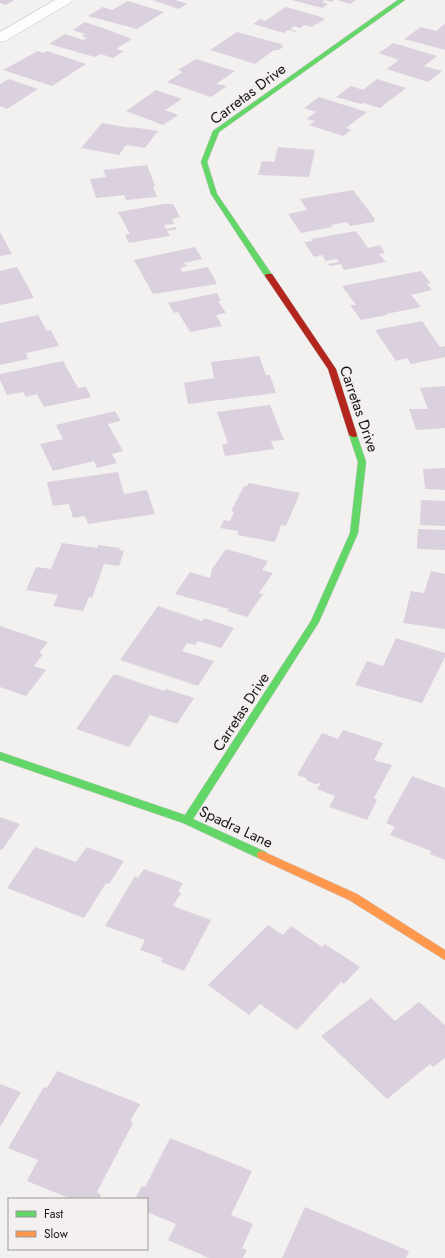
<svg xmlns="http://www.w3.org/2000/svg" width="445" height="1258" viewBox="0 0 445 1258" font-family="Jost,sans-serif">
  <style>
    .building { fill: #dbd0dd }
    .lines { fill: none; stroke-linecap: round; stroke-linejoin: round }
    .street-casing { stroke: #c7c6c5; stroke-width: 1 }
    .fast-casing { stroke: #c7c6c5; stroke-width: 1 }
    .slow-casing { stroke: #c7c6c5; stroke-width: 1 }
    .jam-casing { stroke: #c7c6c5; stroke-width: 1 }
    .street { fill: #fdfdfd; fill-rule: evenodd }
    .fast { fill: #63d668; fill-rule: evenodd }
    .slow { fill: #ff974d; fill-rule: evenodd }
    .jam { fill: #b3261e; fill-rule: evenodd }
    .labels { text-anchor: middle; stroke-width: 3; stroke-linejoin: round; paint-order: stroke }
    .street-label { font-size: 15px; fill: #181716; stroke: #f3f0ef }
  </style>
  <rect width="100%" height="100%" fill="#f2f1f0"/>
  <g class="building">
    <polygon points="0,0 14,0 6,5 0,3"/>
    <polygon points="152,0 175,0 187,4 179,9"/>
    <polygon points="292,0 334,0 331,2 325,0 322,2 328,4 322,8"/>
    <polygon points="337,0 356,0 350,4"/>
    <polygon points="128,1 164,12 137,29 88,16 103,7 112,10"/>
    <polygon points="286,7 318,16 325,19 312,27 304,25 300,28 294,26 290,29 296,31 296,32 288,30 284,33 253,24 260,19 265,21"/>
    <polygon points="85,22 106,29 132,39 116,49 124,51 113,58 101,54 95,57 49,44 65,34 83,40 87,38 82,36 85,34 73,30"/>
    <polygon points="445,24 445,50 404,39 421,27 436,31"/>
    <polygon points="237,32 281,44 283,47 279,50 274,50 255,64 210,50"/>
    <polygon points="393,43 437,56 424,66 442,71 428,82 387,69 399,60 379,53"/>
    <polygon points="38,51 43,53 47,51 86,64 52,86 3,70"/>
    <polygon points="196,59 235,71 216,84 227,86 211,97 167,82 183,72 178,70"/>
    <polygon points="9,79 38,89 7,109 0,106 0,84"/>
    <polygon points="377,79 406,88 380,108 363,103 361,104 336,97 351,86 363,90"/>
    <polygon points="156,90 182,99 165,110 178,115 163,125 126,111"/>
    <polygon points="319,97 367,112 346,128 351,130 343,136 309,125 315,121 306,119 316,112 304,108"/>
    <polygon points="102,123 131,128 132,127 158,131 145,148 126,145 119,155 81,148"/>
    <polygon points="278,147 315,150 309,177 258,175 262,161 274,162"/>
    <polygon points="147,165 155,186 153,186 157,197 126,200 124,195 96,198 90,179 106,177 103,170"/>
    <polygon points="353,190 375,219 374,222 350,226 347,222 331,225 332,227 301,233 288,214 307,210 300,199"/>
    <polygon points="164,204 173,204 180,217 172,219 174,224 164,225 166,229 176,227 177,229 167,231 170,236 129,243 125,235 130,234 118,212"/>
    <polygon points="356,231 368,248 380,245 385,253 379,254 386,262 344,270 341,264 330,266 328,264 339,262 337,259 326,261 322,255 314,257 304,242 313,241 311,239"/>
    <polygon points="0,232 12,254 0,256"/>
    <polygon points="195,247 202,259 184,263 187,266 180,268 183,272 208,267 217,284 153,294 134,260"/>
    <polygon points="17,267 34,298 0,305 0,271"/>
    <polygon points="421,271 431,283 427,284 432,290 411,295 421,307 386,314 387,315 361,320 350,305 356,305 342,286"/>
    <polygon points="217,293 221,301 218,301 226,313 216,315 222,326 190,332 178,312 174,313 168,303"/>
    <polygon points="38,315 47,331 51,330 59,346 26,353 28,359 0,365 0,323"/>
    <polygon points="422,321 440,347 445,346 445,357 411,364 407,358 396,361 375,330"/>
    <polygon points="259,356 266,375 270,375 276,393 188,404 184,383 214,378 211,362"/>
    <polygon points="63,361 78,388 86,387 91,397 44,407 37,394 26,397 23,392 7,395 0,380 0,374"/>
    <polygon points="445,386 445,428 416,430 409,409 428,409 420,388"/>
    <polygon points="270,405 284,440 271,441 274,449 225,456 222,445 228,443 217,412"/>
    <polygon points="115,411 121,421 108,424 123,451 112,454 117,463 97,468 94,461 53,471 40,444 63,439 56,425"/>
    <polygon points="445,468 445,490 425,489 423,469"/>
    <polygon points="118,472 124,494 147,490 155,514 88,524 85,516 73,518 69,504 53,506 47,482"/>
    <polygon points="249,483 300,493 286,526 281,525 275,542 238,535 238,531 220,528 224,520 230,521 234,512 231,511 244,486 247,486"/>
    <polygon points="421,500 445,501 445,526 420,525"/>
    <polygon points="418,529 445,530 445,550 417,549"/>
    <polygon points="62,543 97,548 98,545 120,548 119,550 124,551 119,566 104,564 92,598 89,597 83,611 53,606 58,595 26,590 36,567 51,569"/>
    <polygon points="226,549 268,561 262,570 273,573 259,593 263,594 247,617 227,611 229,609 175,594 190,572 210,578 212,569"/>
    <polygon points="431,571 445,574 445,629 403,623 411,591 424,593"/>
    <polygon points="158,606 202,621 204,618 234,628 221,648 198,641 195,645 187,643 182,651 214,661 198,686 120,660"/>
    <polygon points="0,626 48,642 39,653 43,654 34,666 46,670 26,696 0,687"/>
    <polygon points="396,638 445,653 445,657 422,703 355,685 367,661 383,666"/>
    <polygon points="114,674 164,691 166,689 194,698 177,724 150,715 129,747 76,729"/>
    <polygon points="343,730 383,743 374,760 392,765 374,798 377,800 367,820 329,807 335,796 317,789 321,783 315,784 308,781 306,778 297,775 322,733 338,739"/>
    <polygon points="412,776 445,788 445,860 430,854 431,851 390,835 395,827 386,823"/>
    <polygon points="0,817 20,824 2,850 0,849"/>
    <polygon points="35,847 76,862 87,847 124,861 109,884 106,883 84,918 7,888"/>
    <polygon points="144,869 183,883 178,892 181,893 173,906 211,920 184,971 161,962 163,958 140,950 145,940 105,926 135,876 138,878"/>
    <polygon points="268,925 283,935 291,926 322,947 325,944 360,967 344,984 341,982 297,1030 260,1004 249,1015 208,985"/>
    <polygon points="371,998 395,1021 419,1002 445,1025 445,1058 433,1067 430,1064 387,1099 321,1036"/>
    <polygon points="57,1071 140,1104 130,1121 133,1123 97,1192 101,1195 99,1199 71,1199 27,1181 38,1160 8,1148 44,1087 47,1088"/>
    <polygon points="0,1084 21,1092 0,1127"/>
    <polygon points="170,1138 252,1171 231,1215 253,1224 242,1248 247,1250 243,1258 209,1258 168,1240 176,1224 147,1212 147,1199 135,1199 142,1186 145,1187"/>
    <polygon points="305,1207 409,1251 406,1258 282,1258"/>
  </g>
  <g class="lines">
    <g class="street-casing">
      <polygon id="street" points="55,0 72,0 70,3 5,41 0,42 0,32"/>
    </g>
    <g class="fast-casing">
      <g id="fast">
        <polygon points="398,0 405,0 219,132 207,162 217,194 273,276 272,278 266,278 211,194 201,162 213,131"/>
        <polygon points="350,433 353,433 357,435 366,462 358,533 319,622 193,819 266,852 267,855 266,858 262,859 258,858 183,823 0,760 0,752 185,815 311,621 350,533 358,462 349,435"/>
      </g>
    </g>
    <g class="slow-casing">
      <polygon id="slow" points="262,851 357,894 445,950 445,960 349,900 258,858 257,855 258,852"/>
    </g>
    <g class="jam-casing">
      <polygon id="jam" points="266,274 272,274 336,369 357,435 356,437 353,437 349,435 328,369 265,276"/>
    </g>
    <use href="#street" class="street"/>
    <use href="#fast" class="fast"/>
    <use href="#slow" class="slow"/>
    <use href="#jam" class="jam"/>
  </g>
  <g class="labels">
    <g class="street-label">
      <text transform="translate(248 94) rotate(-37)" y="5">Carretas Drive</text>
      <text transform="translate(359 409) rotate(71)" y="5">Carretas Drive</text>
      <text transform="translate(241 712) rotate(-57)" y="5">Carretas Drive</text>
      <text transform="translate(236 827) rotate(25)" y="5">Spadra Lane</text>
    </g>
  </g>
  <rect x="8" y="1198" width="140" height="52" fill="#f3f0ef" stroke="#9b9998"/>
  <rect x="16" y="1211" width="20" height="6" fill="#63d668" stroke="#9b9998"/>
  <text x="44" y="1218" font-size="12" fill="#181716">Fast</text>
  <rect x="16" y="1231" width="20" height="6" fill="#ff974d" stroke="#9b9998"/>
  <text x="44" y="1238" font-size="12" fill="#181716">Slow</text>
</svg>
